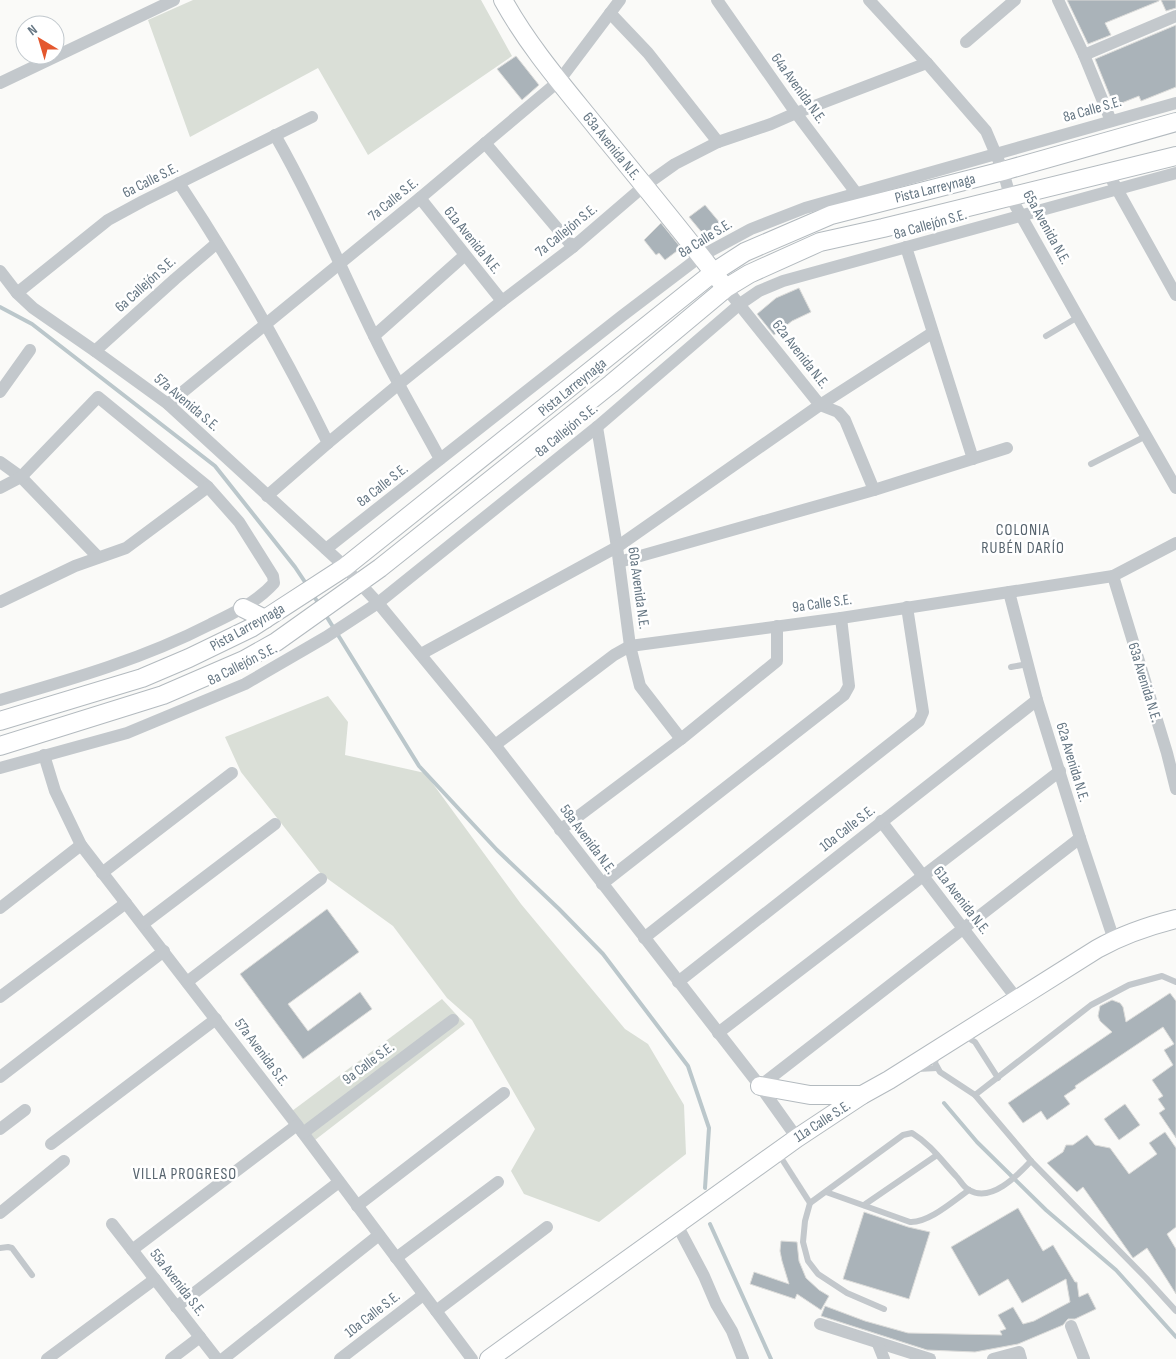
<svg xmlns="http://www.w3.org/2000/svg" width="1176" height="1359" viewBox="0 0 1176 1359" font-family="'Sofia Sans Condensed',sans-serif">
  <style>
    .green { fill: #dadfd7 }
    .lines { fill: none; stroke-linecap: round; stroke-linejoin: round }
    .stream { stroke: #bbc7cb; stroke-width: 4 }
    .building { fill: #aab3b9; stroke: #dcdcda }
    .secondary-casing { stroke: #b3babf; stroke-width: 20 }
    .lane { stroke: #c3c8cc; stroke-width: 6 }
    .street { stroke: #c3c8cc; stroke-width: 12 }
    .secondary { stroke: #fff; stroke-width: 18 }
    .labels { text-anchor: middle; stroke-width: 5; stroke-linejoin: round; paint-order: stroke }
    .street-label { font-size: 15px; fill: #657683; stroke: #fff }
    .neighbourhood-label { font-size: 16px; letter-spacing: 1px; fill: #57646e; stroke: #fff }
  </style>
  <rect width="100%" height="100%" fill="#fafaf8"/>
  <g class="green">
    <polygon points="193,0 481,0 512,56 368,155 318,68 190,137 148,20"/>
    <polygon points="328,696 348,722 345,755 425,773 521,904 625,1029 648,1044 684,1105 686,1154 599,1222 524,1194 511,1171 535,1129 472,1020 447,998 393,926 321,874 241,772 225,737"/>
    <polygon points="442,999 465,1024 315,1140 292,1111"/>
  </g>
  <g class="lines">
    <g class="stream">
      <polyline points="0,307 32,324 215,466 295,567 307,585"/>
      <polyline points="312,593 320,606"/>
      <polyline points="325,614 419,766 497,850 559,909 603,954 688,1066 709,1128 705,1188"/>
      <polyline points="944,1103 977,1142 1046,1210 1116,1270 1176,1337"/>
      <polyline points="710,1224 771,1359"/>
    </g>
  </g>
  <g class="building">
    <polygon points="1067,0 1159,0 1159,1 1105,23 1111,35 1088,44"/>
    <polygon points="1161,0 1176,0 1176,8 1166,11"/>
    <polygon points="1176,25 1176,87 1141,101 1139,96 1114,106 1095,59"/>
    <polygon points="516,56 539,85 522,100 497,69"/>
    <polygon points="705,205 720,223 704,235 689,217"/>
    <polygon points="661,223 681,248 665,260 659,253 656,255 644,240"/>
    <polygon points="799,288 811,312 792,321 774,335 757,314 776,298"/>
    <polygon points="327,909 359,952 288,1004 308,1031 360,992 372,1009 303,1059 240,974"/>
    <polygon points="1170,993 1176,1001 1176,1138 1159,1113 1165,1109 1158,1099 1163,1096 1152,1080 1173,1065 1164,1050 1174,1044 1163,1027 1075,1086 1076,1088 1064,1096 1070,1104 1047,1120 1041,1111 1023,1123 1008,1103 1112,1032 1100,1021 1098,1016 1100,1006 1112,1000 1120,1003 1123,1007 1126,1022"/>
    <polygon points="1125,1104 1140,1125 1119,1140 1104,1119"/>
    <polygon points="1165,1132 1176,1148 1176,1227 1167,1234 1176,1249 1176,1294 1147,1248 1133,1258 1083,1187 1077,1192 1047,1163 1063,1152 1066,1145 1073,1145 1087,1135 1095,1145 1110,1148 1129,1174 1157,1154 1149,1143"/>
    <polygon points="1018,1208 1043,1251 1053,1245 1075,1282 1077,1282 1079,1297 1088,1293 1096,1309 1075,1319 1068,1319 1063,1325 1018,1344 975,1352 927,1350 821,1316 825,1306 865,1321 908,1333 1002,1335 1000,1331 1006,1329 998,1315 1013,1307 1023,1324 1034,1321 1070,1302 1066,1279 1022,1303 1008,1279 979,1296 951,1247"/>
    <polygon points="864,1212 908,1227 930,1232 909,1299 843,1279"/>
    <polygon points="781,1241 797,1242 799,1261 806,1278 819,1290 829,1296 821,1310 797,1294 795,1299 750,1284 754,1272 789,1284 782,1261 780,1251"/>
  </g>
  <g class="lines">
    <g class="secondary-casing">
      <g id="secondary">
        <path d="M503 0C529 47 564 87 597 128 639 179 681 230 721 282"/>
        <polyline points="243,608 265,619"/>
        <polyline points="0,721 142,678 189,658 251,628 345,567 714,272 745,252 831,215 1003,171 1176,122"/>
        <polyline points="0,746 163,695 244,660 276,642 380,568 611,384 726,288 749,274 820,242 883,228 1176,156"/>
        <polyline points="760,1086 810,1095 862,1095"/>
        <path d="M489 1359 797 1138 862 1095 889 1080 1097 949C1122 935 1148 926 1176 919"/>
      </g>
    </g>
    <g class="lane">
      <polyline points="1046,336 1078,317"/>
      <polyline points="1091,464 1146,436"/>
      <polyline points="1011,667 1028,664"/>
      <polyline points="1176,982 1162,976 1129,985 1091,1005 975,1095 1031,1161 1146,1278 1176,1311"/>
      <polyline points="963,1035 975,1042 998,1078"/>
      <polyline points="937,1053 935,1063 940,1072 975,1095"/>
      <polyline points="918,1069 937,1068"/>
      <polyline points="778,1153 810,1203"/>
      <path d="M826 1192 910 1222C929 1223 953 1201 969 1190"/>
      <polyline points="864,1205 937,1155"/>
      <polyline points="0,1248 8,1247 12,1248 32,1275"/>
      <path d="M884 1309 847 1293 818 1274 808 1261 803 1242 805 1221 810 1203 903 1135 912 1133C930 1144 942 1161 956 1176 960 1180 964 1188 969 1190 991 1203 1017 1176 1031 1161"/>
    </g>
    <g class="street">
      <polyline points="717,0 796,113 857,194"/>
      <polyline points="869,0 927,63 986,131 1003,171 1010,196 1078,317 1176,488"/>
      <polyline points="1058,0 1084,55 1111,121"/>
      <polyline points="610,13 648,53 718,142"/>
      <polyline points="966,42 1015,0"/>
      <polyline points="1084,55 1176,16"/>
      <polyline points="0,83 174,0"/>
      <path d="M275 135C312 200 341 268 374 336 394 378 418 418 440 459"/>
      <polyline points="485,143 573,247"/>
      <polyline points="1108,173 1176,295"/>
      <path d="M179 183C234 266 284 353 328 443"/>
      <polyline points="420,198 502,301"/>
      <polyline points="906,247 973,459"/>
      <polyline points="0,271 17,293 33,308 95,351 168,404 340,562 378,603 495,745 760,1086 797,1138"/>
      <polyline points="726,288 820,405 838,412 845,420 874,490"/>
      <polyline points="17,293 108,220 143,201 312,117"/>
      <polyline points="374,336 465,255"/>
      <polyline points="95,351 175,279 217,243"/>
      <polyline points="0,392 30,350"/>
      <polyline points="168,404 420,198 559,81 620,0"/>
      <polyline points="597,427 617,547 630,646 640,686 681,739"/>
      <polyline points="0,462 21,477 98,557"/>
      <path d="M0 488 21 477 98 397 208 487 239 522 273 576 274 583C257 602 234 613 211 624 143 659 73 679 0 700"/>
      <polyline points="267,496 328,443 399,384 502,301 573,247 644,186 675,164 718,142 771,124 796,113 927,63"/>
      <polyline points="326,549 622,316 701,256 751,229 805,208 1176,103"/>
      <polyline points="619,562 874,490 1007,448"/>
      <polyline points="1113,576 1167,753 1176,789"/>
      <polyline points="1009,592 1037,700 1080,838 1114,940"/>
      <polyline points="0,602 75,566 126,548 208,487"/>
      <polyline points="421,654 617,547 820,405 932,333"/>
      <polyline points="495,745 614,655 630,646 841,618 1113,576 1176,543"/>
      <polyline points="44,755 55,791 81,845 297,1125 472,1359"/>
      <polyline points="0,768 127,733 245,684 326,637 378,603 597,427 740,304 759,291 783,281 1176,173"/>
      <polyline points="881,821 1017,999"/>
      <polyline points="560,830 681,739 777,661 777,626"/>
      <polyline points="102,873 232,773"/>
      <polyline points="602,884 844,695 849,686 841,618"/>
      <polyline points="0,908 81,845"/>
      <polyline points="143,924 275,824"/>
      <polyline points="644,938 919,721 923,712 907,607"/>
      <polyline points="187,982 321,879"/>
      <polyline points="678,982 1037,700"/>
      <polyline points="0,997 126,903"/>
      <polyline points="718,1033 1060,771"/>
      <polyline points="0,1077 164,951"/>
      <polyline points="760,1086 1080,838"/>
      <polyline points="0,1129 25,1110"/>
      <polyline points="303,1133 453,1020"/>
      <polyline points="51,1144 216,1019"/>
      <polyline points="357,1206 504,1093"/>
      <polyline points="0,1213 64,1161"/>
      <polyline points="676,1223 704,1276 716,1304 732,1331 743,1359"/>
      <polyline points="112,1224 217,1359"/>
      <polyline points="132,1250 297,1125"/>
      <polyline points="396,1258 498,1182"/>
      <polyline points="176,1307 339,1182"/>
      <polyline points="436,1311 547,1227"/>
      <polyline points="820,1324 930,1359"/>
      <polyline points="1071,1326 1084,1359"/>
      <polyline points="878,1344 884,1359"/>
      <polyline points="47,1359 155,1279"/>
      <polyline points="171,1359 200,1337"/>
      <polyline points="223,1359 379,1235"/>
      <polyline points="340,1359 423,1295"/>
      <polyline points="993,1359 1019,1352 1021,1359"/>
    </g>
    <use href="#secondary" class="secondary"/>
  </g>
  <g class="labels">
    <g class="street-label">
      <text transform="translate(799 88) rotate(54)" y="5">64a Avenida N.E.</text>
      <text transform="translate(1092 109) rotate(-16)" y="5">8a Calle S.E.</text>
      <text transform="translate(612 146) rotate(51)" y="5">63a Avenida N.E.</text>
      <text transform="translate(150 180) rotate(-27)" y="5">6a Calle S.E.</text>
      <text transform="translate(935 188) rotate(-14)" y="5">Pista Larreynaga</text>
      <text transform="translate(393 199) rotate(-39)" y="5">7a Calle S.E.</text>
      <text transform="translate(930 224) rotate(-16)" y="5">8a Callejón S.E.</text>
      <text transform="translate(1047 227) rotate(61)" y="5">65a Avenida N.E.</text>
      <text transform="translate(566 230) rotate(-39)" y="5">7a Callejón S.E.</text>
      <text transform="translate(705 238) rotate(-32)" y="5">8a Calle S.E.</text>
      <text transform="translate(473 240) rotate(51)" y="5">61a Avenida N.E.</text>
      <text transform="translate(145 284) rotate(-42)" y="5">6a Callejón S.E.</text>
      <text transform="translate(801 354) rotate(52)" y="5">62a Avenida N.E.</text>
      <text transform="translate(572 387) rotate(-39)" y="5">Pista Larreynaga</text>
      <text transform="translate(187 402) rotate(40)" y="5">57a Avenida S.E.</text>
      <text transform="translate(566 430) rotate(-39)" y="5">8a Callejón S.E.</text>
      <text transform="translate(382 485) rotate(-38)" y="5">8a Calle S.E.</text>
      <text transform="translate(639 588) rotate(82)" y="5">60a Avenida N.E.</text>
      <text transform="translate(822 603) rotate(-8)" y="5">9a Calle S.E.</text>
      <text transform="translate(247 627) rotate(-29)" y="5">Pista Larreynaga</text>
      <text transform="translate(242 664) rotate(-27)" y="5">8a Callejón S.E.</text>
      <text transform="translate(1145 682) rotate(73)" y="5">63a Avenida N.E.</text>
      <text transform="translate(1073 762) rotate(73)" y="5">62a Avenida N.E.</text>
      <text transform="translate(847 828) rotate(-38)" y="5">10a Calle S.E.</text>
      <text transform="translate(588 839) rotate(53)" y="5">58a Avenida N.E.</text>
      <text transform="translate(962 900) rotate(52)" y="5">61a Avenida N.E.</text>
      <text transform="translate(262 1052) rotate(53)" y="5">57a Avenida S.E.</text>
      <text transform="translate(368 1063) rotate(-37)" y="5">9a Calle S.E.</text>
      <text transform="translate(822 1121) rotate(-33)" y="5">11a Calle S.E.</text>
      <text transform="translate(178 1282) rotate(52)" y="5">55a Avenida S.E.</text>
      <text transform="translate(372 1314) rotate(-38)" y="5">10a Calle S.E.</text>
    </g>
    <g class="neighbourhood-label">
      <text x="1023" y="535">COLONIA<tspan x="1023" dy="18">RUBÉN DARÍO</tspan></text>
      <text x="185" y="1179">VILLA PROGRESO</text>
    </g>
  </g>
  <g transform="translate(40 40) rotate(322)"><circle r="24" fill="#ffffff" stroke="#c1c8cd"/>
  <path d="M0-4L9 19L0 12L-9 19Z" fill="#e4572e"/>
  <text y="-8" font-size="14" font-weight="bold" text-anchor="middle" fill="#657683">N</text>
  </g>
</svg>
